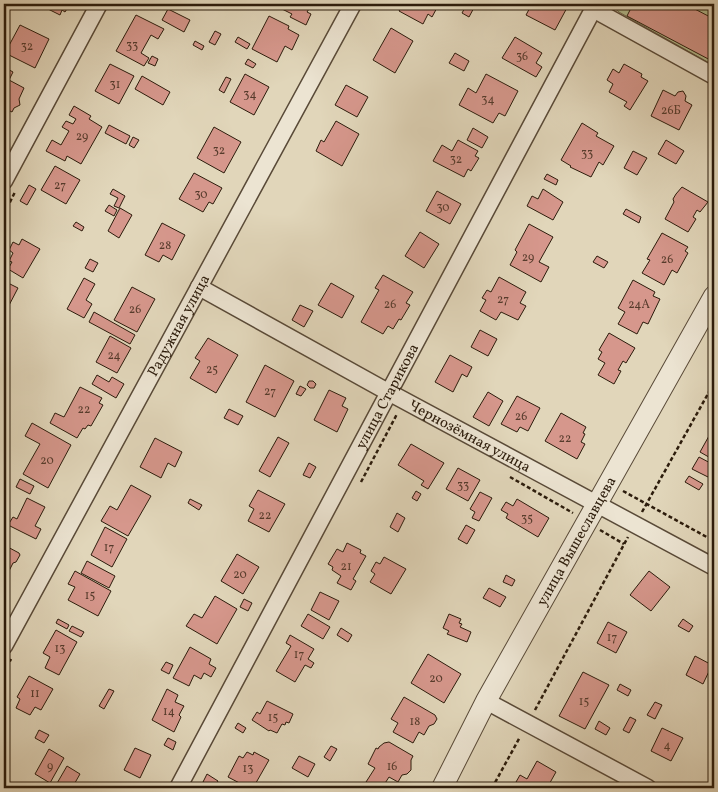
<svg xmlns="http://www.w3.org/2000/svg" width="718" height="792" viewBox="0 0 718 792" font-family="Vollkorn,serif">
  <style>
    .green { fill: #b3bd8f; stroke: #706c4e }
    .building { fill: #d6978c; stroke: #2c1c0c }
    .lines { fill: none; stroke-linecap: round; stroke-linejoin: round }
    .minor-casing { stroke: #594a38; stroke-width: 19 }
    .tertiary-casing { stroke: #594a38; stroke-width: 22 }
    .path { stroke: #2c1c0c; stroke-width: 2.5; stroke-dasharray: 4 2.5; stroke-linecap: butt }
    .minor { stroke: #ece4d2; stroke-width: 16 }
    .tertiary { stroke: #ece4d2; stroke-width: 20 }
    .labels { text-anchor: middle; stroke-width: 4; stroke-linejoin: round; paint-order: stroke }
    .number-label { font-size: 12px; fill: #563b2c }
    .street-label { font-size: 15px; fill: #2c1c0c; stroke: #ece4d2 }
  </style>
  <rect width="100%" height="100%" fill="#e1d6ba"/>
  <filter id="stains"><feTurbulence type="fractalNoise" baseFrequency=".004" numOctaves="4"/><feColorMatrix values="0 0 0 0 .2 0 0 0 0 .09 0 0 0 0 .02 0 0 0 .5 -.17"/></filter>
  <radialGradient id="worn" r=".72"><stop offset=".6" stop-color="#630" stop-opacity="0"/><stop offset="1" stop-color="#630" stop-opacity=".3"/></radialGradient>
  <polygon class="green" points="614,4 714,4 714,66 619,12 613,7"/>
  <g class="building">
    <polygon points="44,4 70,4 65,12 62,10 60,15 42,6"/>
    <polygon points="272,4 312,4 307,12 311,14 306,25 290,17 292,14"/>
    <polygon points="403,4 439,4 432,17 428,14 423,24 399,11"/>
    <polygon points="467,4 476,4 469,17 462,13"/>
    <polygon points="532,4 569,4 555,30 526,15"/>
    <polygon points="633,4 677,4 687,9 689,6 714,19 714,62 627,16"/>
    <polygon points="168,9 190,20 184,32 162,20"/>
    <polygon points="136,15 164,29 158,39 151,35 141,53 149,58 144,66 116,51"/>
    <polygon points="269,16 289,26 288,29 299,35 292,50 285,46 277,62 252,49"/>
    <polygon points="20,25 49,39 35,68 5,53"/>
    <polygon points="391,28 413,41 395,73 373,60"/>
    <polygon points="215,31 221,34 215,45 209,42"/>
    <polygon points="238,37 250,44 247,49 235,42"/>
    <polygon points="515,37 542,53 536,63 542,67 536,77 502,58"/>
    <polygon points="195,41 204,46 202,50 193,45"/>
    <polygon points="455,53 469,61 464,71 449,63"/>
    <polygon points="152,56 158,59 155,66 148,63"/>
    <polygon points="248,59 256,64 253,68 245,64"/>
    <polygon points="110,64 134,76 119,104 95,91"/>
    <polygon points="624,64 642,74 641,77 648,81 630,110 624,106 627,102 609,92 613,84 607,80 613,69 619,73"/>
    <polygon points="4,67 13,72 9,80 24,88 19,99 20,105 14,108 12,112 4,108"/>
    <polygon points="245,74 269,87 254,115 230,102"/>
    <polygon points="486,74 518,91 505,116 499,113 493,123 459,105 468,88 476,93"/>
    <polygon points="142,76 170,92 163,105 135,89"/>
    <polygon points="226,77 231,79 224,93 219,90"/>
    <polygon points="346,85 368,97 357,117 335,105"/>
    <polygon points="663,90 675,96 678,92 683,91 686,96 685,101 692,105 679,130 651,116"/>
    <polygon points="74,106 91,116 89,119 102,127 81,164 67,156 65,161 46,151 52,140 61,145 69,131 62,127 66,121 73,124 76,119 69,115"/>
    <polygon points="336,121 359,134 342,166 316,151 321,140 324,142"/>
    <polygon points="582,123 598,133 596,136 614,146 603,165 599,162 591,177 570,167 571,166 561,160"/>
    <polygon points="109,125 130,136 126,144 105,133"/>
    <polygon points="214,127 241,142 224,173 197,158"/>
    <polygon points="473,128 488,137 482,148 467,140"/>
    <polygon points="133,137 139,140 134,148 129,145"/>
    <polygon points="458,140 478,151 475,156 479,158 471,171 468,169 464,177 433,161 442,145 452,151"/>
    <polygon points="666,140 684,151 676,164 658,154"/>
    <polygon points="633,151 647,158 637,175 624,168"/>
    <polygon points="55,166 80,180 66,204 41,190"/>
    <polygon points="194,173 222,188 213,204 209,202 203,212 179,199"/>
    <polygon points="547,174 558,180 556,185 544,179"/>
    <polygon points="29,185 36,189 27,205 20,201"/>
    <polygon points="682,187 708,202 700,212 697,210 693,217 696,219 688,232 665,219 674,202 673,199 676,194"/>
    <polygon points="113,189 125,196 119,208 114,206 118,198 110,194"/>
    <polygon points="543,189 563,202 553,220 527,206 532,196 538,199"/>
    <polygon points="437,191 461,204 450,224 426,211"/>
    <polygon points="109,205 117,210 114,216 105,211"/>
    <polygon points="120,208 132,215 119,238 108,231"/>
    <polygon points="626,209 641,217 639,223 623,214"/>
    <polygon points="76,222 84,227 82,231 73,226"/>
    <polygon points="162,223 185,235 172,260 163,255 159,262 145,255"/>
    <polygon points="529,224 553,237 539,262 549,267 541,282 510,265 517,252 515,250"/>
    <polygon points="420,232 439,244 424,268 405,256"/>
    <polygon points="662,233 688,247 685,251 688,253 677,273 672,270 664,285 642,273 650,260 647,259"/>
    <polygon points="22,239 40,249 23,278 8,269 12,262 9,261 13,253 9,250 13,242 19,245"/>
    <polygon points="597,256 608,262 604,268 593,262"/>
    <polygon points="90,259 98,263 93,272 85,268"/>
    <polygon points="383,275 413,292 406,303 410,305 401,320 399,319 393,329 388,326 383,334 361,322 379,290 375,288"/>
    <polygon points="499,277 526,292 520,303 526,306 518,320 501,312 496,320 480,311 486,300 482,298 487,290 491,292"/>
    <polygon points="84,278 95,284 86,300 92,304 84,318 67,309"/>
    <polygon points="633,280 655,292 653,296 660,299 648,324 643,322 637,334 618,324 625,312 618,308"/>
    <polygon points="4,281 18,288 5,313 4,312"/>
    <polygon points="331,283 354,296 342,318 318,305"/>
    <polygon points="132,287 155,299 137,332 114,320"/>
    <polygon points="300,305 313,311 304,327 292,320"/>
    <polygon points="94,312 135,335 130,344 89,322"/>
    <polygon points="480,330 497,339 488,356 471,347"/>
    <polygon points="609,333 635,348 626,363 623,361 618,370 621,371 614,384 598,375 605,363 598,359 602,352 599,350"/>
    <polygon points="110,336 131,348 117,373 96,362"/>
    <polygon points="208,338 238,355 216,393 190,378 200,361 195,358"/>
    <polygon points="450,355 472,367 467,377 462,374 453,392 435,382"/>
    <polygon points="265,365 294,381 275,417 246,402"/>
    <polygon points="97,375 109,382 112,377 124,384 116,398 92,384"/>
    <polygon points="309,381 313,381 316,384 314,388 310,388 307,385"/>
    <polygon points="300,386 306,389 301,396 296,394"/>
    <polygon points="80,387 102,398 99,403 103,405 91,426 88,425 85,429 83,428 77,438 50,423 55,413 64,417"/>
    <polygon points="329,390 346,398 342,406 348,409 337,432 314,420"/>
    <polygon points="488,392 503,401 489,426 473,417"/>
    <polygon points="517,396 540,408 528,431 520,427 517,432 501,424"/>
    <polygon points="229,409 243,416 238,425 224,418"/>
    <polygon points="561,413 586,427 583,433 585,434 581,442 585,444 577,459 545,441"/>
    <polygon points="32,423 71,445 48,488 23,474 40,444 25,436"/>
    <polygon points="714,427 714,460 700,452"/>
    <polygon points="278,437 289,443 270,477 259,471"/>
    <polygon points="155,438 182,452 175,467 168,463 161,478 140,467"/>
    <polygon points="411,444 444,463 428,489 421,485 424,481 398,465"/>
    <polygon points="699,457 714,465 714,480 692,469"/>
    <polygon points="309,463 316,467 310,478 303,475"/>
    <polygon points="458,468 480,480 468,501 446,489"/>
    <polygon points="689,476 703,484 699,490 685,482"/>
    <polygon points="20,479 34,486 30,494 16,487"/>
    <polygon points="131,485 151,496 128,536 101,521 110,506 117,510"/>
    <polygon points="258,490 285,504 269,532 248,521 254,509 249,506"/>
    <polygon points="416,491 421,494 417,501 412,498"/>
    <polygon points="480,492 492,498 479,521 472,518 475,512 470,509"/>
    <polygon points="27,498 45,507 35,526 41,529 36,539 8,525 13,517 17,519"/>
    <polygon points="190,499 202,505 199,510 188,503"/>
    <polygon points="517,499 549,518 538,537 506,518 508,514 501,510 506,502 513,506"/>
    <polygon points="397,513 405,518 398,532 390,527"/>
    <polygon points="466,525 475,530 467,544 458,539"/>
    <polygon points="105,527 127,539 112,567 91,555"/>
    <polygon points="347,543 361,550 360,553 366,556 353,579 356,581 351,590 337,583 341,576 332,570 333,567 328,564 337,549 343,552"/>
    <polygon points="4,545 19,553 20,555 16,562 13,563 8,573 6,571 4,575"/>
    <polygon points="237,554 259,567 243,594 221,581"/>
    <polygon points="384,557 406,569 391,594 370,582 375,574 371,571 376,562 380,564"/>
    <polygon points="87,561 115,576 109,588 81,573"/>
    <polygon points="75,571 111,591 98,616 68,600 75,587 68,584"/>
    <polygon points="649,571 670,587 651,611 630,595"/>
    <polygon points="506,575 515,580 512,586 503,582"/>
    <polygon points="489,588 506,597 500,607 483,598"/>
    <polygon points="320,592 339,601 329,620 311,610"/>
    <polygon points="215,596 237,609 217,644 186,626 194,614 202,618"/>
    <polygon points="244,599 252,603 248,611 240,607"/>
    <polygon points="308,614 330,627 323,639 301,626"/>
    <polygon points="449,614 461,619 459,623 462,624 460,627 471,632 467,642 447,634 449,631 443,628"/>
    <polygon points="58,619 69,625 67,629 56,623"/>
    <polygon points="683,619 693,626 689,632 678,626"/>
    <polygon points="608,622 627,632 616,653 597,643"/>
    <polygon points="72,626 84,632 81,637 69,631"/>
    <polygon points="341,628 352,635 348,642 337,635"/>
    <polygon points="56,630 77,642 59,675 45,668 50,657 43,653"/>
    <polygon points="290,635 314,649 308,659 314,663 311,668 305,665 295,682 276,671 291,646 286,643"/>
    <polygon points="190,647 211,659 209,664 216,668 211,677 204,673 201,679 194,675 189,686 173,678"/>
    <polygon points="428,654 461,674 444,703 411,683"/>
    <polygon points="695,656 712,665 703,684 686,675"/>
    <polygon points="166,662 173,665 169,674 161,670"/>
    <polygon points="583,672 609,685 585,729 559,716"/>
    <polygon points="29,676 53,689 41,710 35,707 30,715 16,708 20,699 17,697"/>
    <polygon points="620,684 631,690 628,696 617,690"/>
    <polygon points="109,689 114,691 104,709 99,706"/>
    <polygon points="167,689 178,695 175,702 184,706 179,715 181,717 174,732 152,720"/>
    <polygon points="404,697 435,715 437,719 434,724 429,726 424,735 419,732 413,743 393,732 398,723 391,719"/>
    <polygon points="267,701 293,714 289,723 286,722 285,725 282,724 277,733 270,730 269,731 252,720 257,712 260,714"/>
    <polygon points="655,702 662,705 655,719 647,715"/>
    <polygon points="630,717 636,720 629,733 623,730"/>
    <polygon points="599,721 610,728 606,735 595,729"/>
    <polygon points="238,723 246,728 243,733 235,728"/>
    <polygon points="662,728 683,738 671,761 651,751"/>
    <polygon points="39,730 49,735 44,743 35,738"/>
    <polygon points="168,738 176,742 173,750 164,745"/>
    <polygon points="389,742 413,756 411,760 411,770 407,774 402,775 398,782 389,777 382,788 377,788 366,782 375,768 368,764 376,748 378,749 379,747 384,743"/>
    <polygon points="331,746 337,749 330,761 324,757"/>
    <polygon points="135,748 151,755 140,778 124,770"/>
    <polygon points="49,749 64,758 50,783 35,774"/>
    <polygon points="247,752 253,755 254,752 269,760 253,788 249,788 228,777 239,756 243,758"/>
    <polygon points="299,756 315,764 308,777 292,768"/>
    <polygon points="537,761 556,772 547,788 523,788 524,786 516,782 520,775 527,779"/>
    <polygon points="67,766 80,774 72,788 62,788 56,785"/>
    <polygon points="207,774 218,781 214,788 203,782"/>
  </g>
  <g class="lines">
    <g class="minor-casing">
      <g id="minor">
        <polyline points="593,9 714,76"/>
        <polyline points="4,181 99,4"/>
        <path id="s1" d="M199 287 379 387 714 567"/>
        <path id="s2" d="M4 646 353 4"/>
        <polyline points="486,701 648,788"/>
        <path id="s3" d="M178 788 596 4"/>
      </g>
    </g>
    <g class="tertiary-casing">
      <g id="tertiary">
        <path id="s4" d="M442 788 486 701 714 296"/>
      </g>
    </g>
    <g class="path">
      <polyline points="4,214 15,192"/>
      <polyline points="510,477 573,513"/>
      <polyline points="361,482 397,414"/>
      <polyline points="623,491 714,541"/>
      <polyline points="642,512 714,383"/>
      <polyline points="600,530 624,544"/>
      <polyline points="4,673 11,659"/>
      <polyline points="535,710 628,537"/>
      <polyline points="492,788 520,737"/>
    </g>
    <use href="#minor" class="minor"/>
    <use href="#tertiary" class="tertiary"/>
  </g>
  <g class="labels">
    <g class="number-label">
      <text x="132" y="49">33</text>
      <text x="27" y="50">32</text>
      <text x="522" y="60">36</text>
      <text x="115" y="88">31</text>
      <text x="250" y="98">34</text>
      <text x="488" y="103">34</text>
      <text x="671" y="114">26Б</text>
      <text x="82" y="140">29</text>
      <text x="219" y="154">32</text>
      <text x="587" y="157">33</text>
      <text x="456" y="163">32</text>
      <text x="60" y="189">27</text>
      <text x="201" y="198">30</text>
      <text x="443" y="211">30</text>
      <text x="165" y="249">28</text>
      <text x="528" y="261">29</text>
      <text x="667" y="263">26</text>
      <text x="503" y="303">27</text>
      <text x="390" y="308">26</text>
      <text x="639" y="308">24А</text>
      <text x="135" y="313">26</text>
      <text x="114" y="359">24</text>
      <text x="212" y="373">25</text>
      <text x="270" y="395">27</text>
      <text x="84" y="413">22</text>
      <text x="521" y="420">26</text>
      <text x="565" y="442">22</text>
      <text x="47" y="464">20</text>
      <text x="463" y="489">33</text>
      <text x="265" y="519">22</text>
      <text x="527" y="522">35</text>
      <text x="109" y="551">17</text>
      <text x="346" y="570">21</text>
      <text x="240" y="578">20</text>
      <text x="90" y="599">15</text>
      <text x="612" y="641">17</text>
      <text x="60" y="652">13</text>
      <text x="299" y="658">17</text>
      <text x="436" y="682">20</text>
      <text x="35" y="697">11</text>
      <text x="584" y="705">15</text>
      <text x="169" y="715">14</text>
      <text x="273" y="721">15</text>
      <text x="415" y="725">18</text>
      <text x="667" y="749">4</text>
      <text x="50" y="770">9</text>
      <text x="392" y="770">16</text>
      <text x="248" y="772">13</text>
    </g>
    <g class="street-label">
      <text dy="5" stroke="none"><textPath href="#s2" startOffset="365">Радужная улица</textPath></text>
      <text dy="5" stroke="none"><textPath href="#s3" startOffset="444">улица Старикова</textPath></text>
      <text dy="5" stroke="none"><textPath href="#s1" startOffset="309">Чернозёмная улица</textPath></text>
      <text dy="5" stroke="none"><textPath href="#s4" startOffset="281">улица Вышеславцева</textPath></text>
    </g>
  </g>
  <rect width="718" height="792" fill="none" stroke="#e1d6ba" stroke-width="20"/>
  <rect x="5" y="5" width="708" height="782" fill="none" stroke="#2c1c0c" stroke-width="2.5"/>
  <rect x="10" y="10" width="698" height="772" fill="none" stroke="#2c1c0c"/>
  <rect width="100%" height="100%" filter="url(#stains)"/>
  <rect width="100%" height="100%" fill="url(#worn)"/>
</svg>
